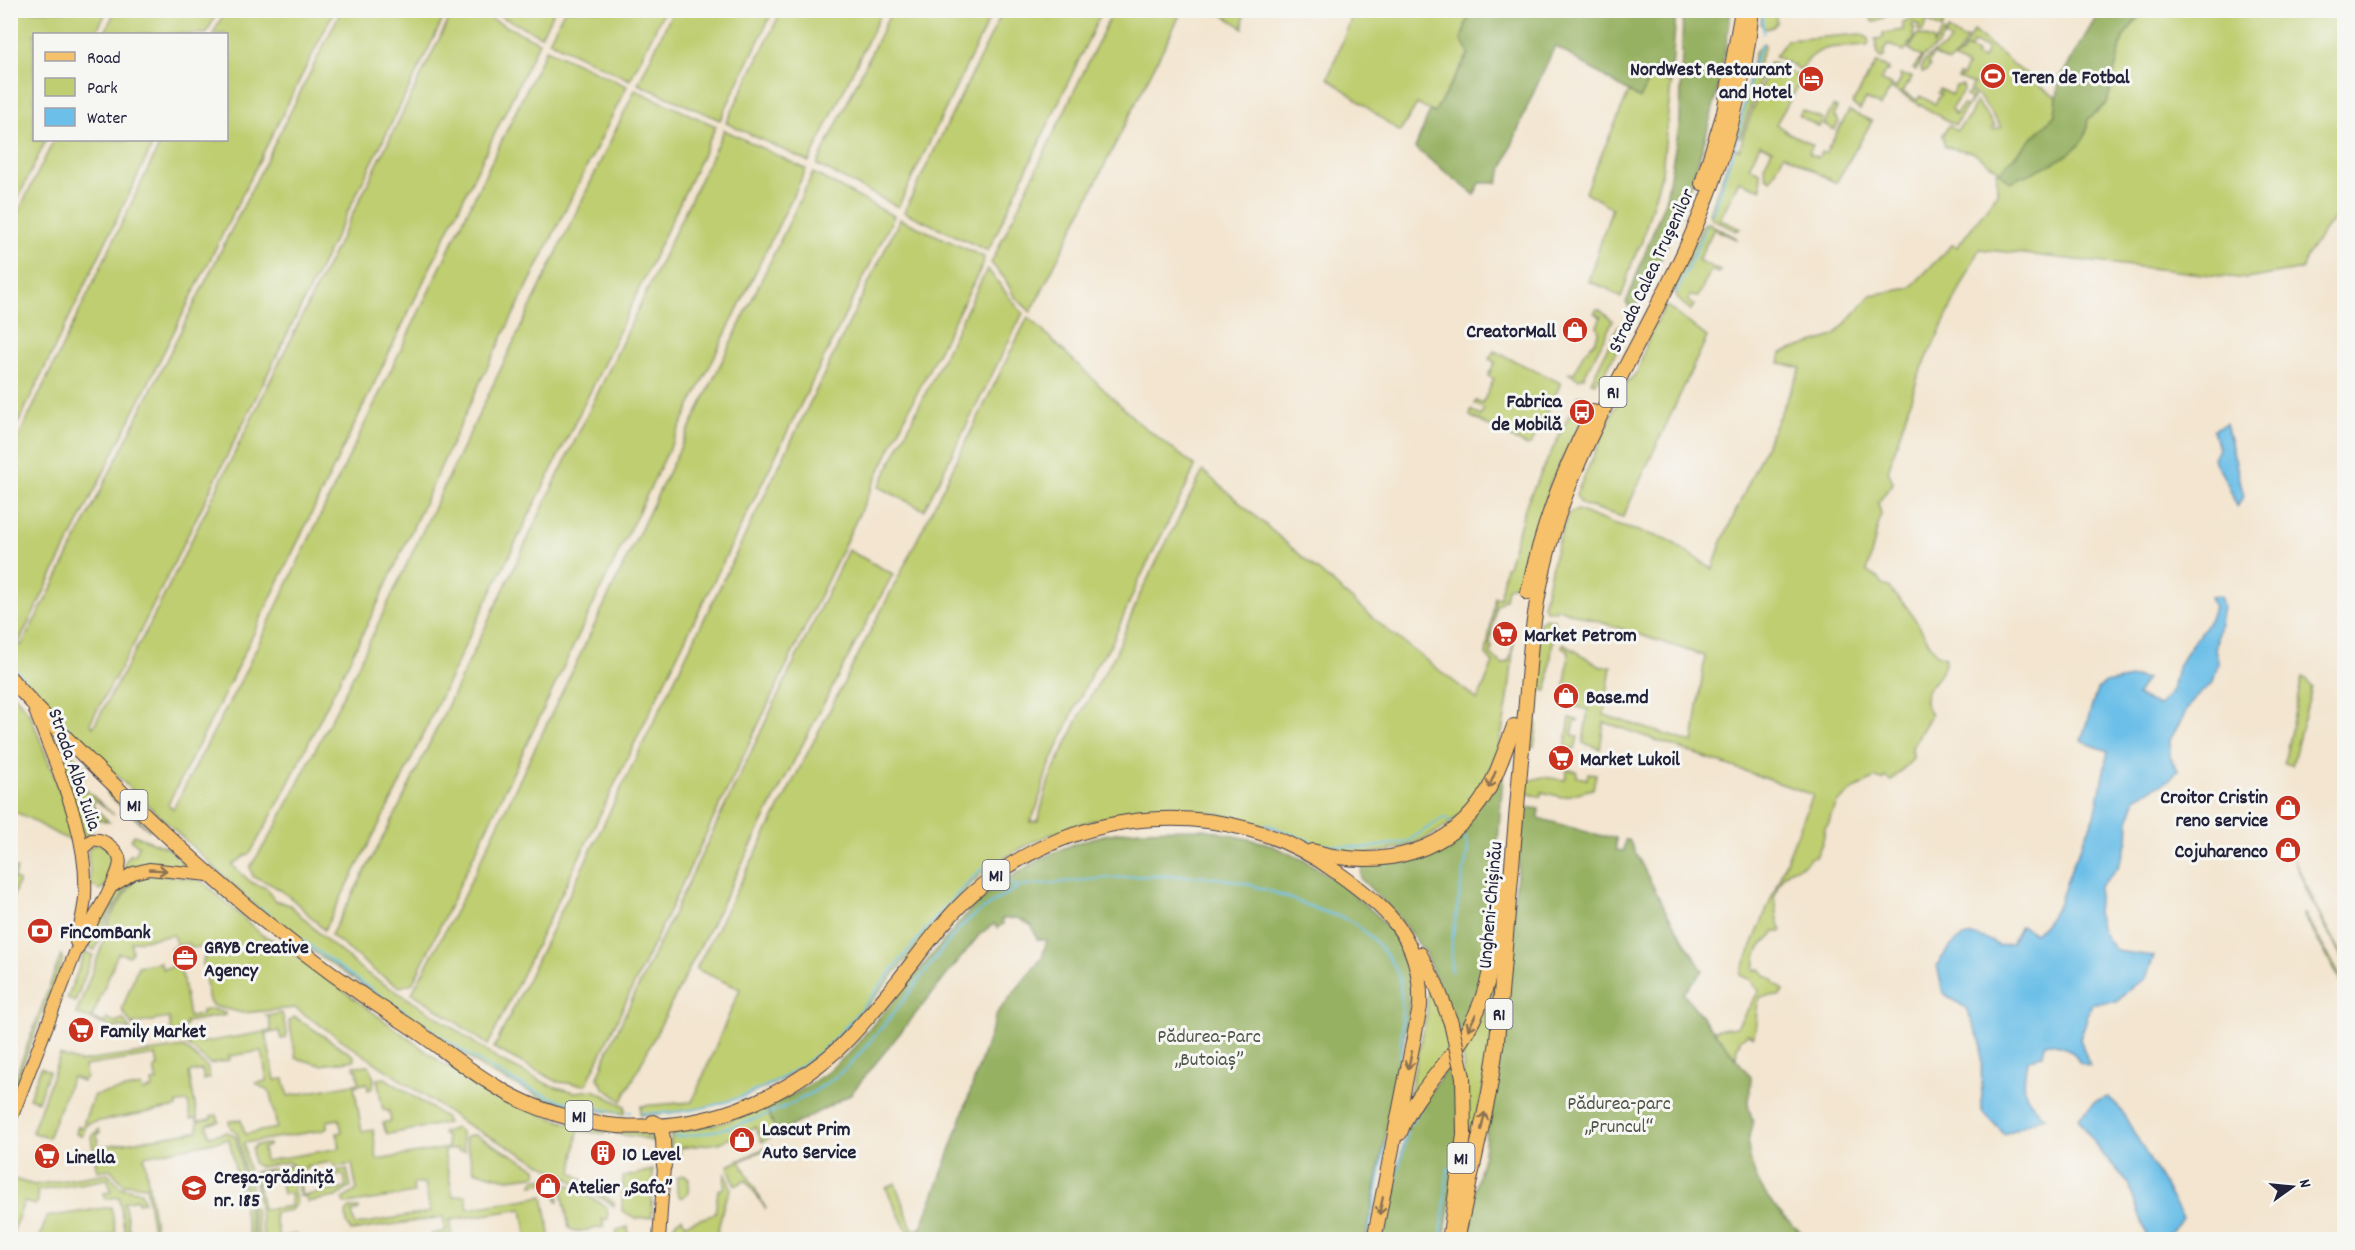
<svg xmlns="http://www.w3.org/2000/svg" width="2355" height="1250" viewBox="0 0 2355 1250" font-family="Dekko,sans-serif">
  <style>
    .green { fill: #bece70; stroke: #707856; stroke-width: 1.5 }
    .forest { fill: #96b162; stroke: #5c6a4e; stroke-width: 1.5 }
    .water { fill: #6cbfe8; stroke: #477092; stroke-width: 1.5 }
    .lines { fill: none; stroke-linecap: round; stroke-linejoin: round }
    .stream { stroke: #6cbfe8; stroke-width: 2 }
    .major-casing { stroke: #413f51; stroke-width: 14 }
    .highway-casing { stroke: #413f51; stroke-width: 16 }
    .major { stroke: #f6c16b; stroke-width: 12 }
    .highway { stroke: #f6c16b; stroke-width: 14 }
    .highway-bridge-casing { stroke: #413f51; stroke-width: 16; stroke-linecap: butt }
    .highway-bridge { stroke: #f6c16b; stroke-width: 14 }
    .oneway { stroke: #8c7253 }
    .labels { text-anchor: middle; stroke-width: 6; stroke-linejoin: round; paint-order: stroke }
    .shield { fill: #f6f6f2; stroke: #626272; stroke-width: 1.5 }
    .shield-label { font-size: 18px; font-weight: bold; fill: #22223b }
    .poi-label { font-size: 20px; font-weight: bold; fill: #22223b; stroke: #f6f6f2; text-anchor: start }
    .street-label { font-size: 20px; fill: #22223b; stroke: #f6f6f2 }
    .park-label { font-size: 20px; fill: #51564b; stroke: #f6f6f2 }
  </style>
  <rect width="100%" height="100%" fill="#f6f6f2"/>
  <filter id="ink" filterUnits="userSpaceOnUse"><feTurbulence type="fractalNoise" baseFrequency=".0167" numOctaves="2"/><feDisplacementMap in="SourceGraphic" scale="12" xChannelSelector="R" yChannelSelector="G"/><feConvolveMatrix kernelMatrix="1 2 1 2 8 2 1 2 1" color-interpolation-filters="sRGB"/></filter>
  <filter id="wash" filterUnits="userSpaceOnUse"><feTurbulence type="fractalNoise" baseFrequency=".008" numOctaves="4" result="noise"/><feDisplacementMap in="SourceGraphic" scale="24" xChannelSelector="R" yChannelSelector="G"/><feGaussianBlur stdDeviation="1.35" result="paint"/><feColorMatrix in="noise" values="0 0 0 0 0 0 0 0 0 0 0 0 0 0 0 0 0 1.4 0 .05"/><feComposite in="paint" operator="in"/></filter>
  <g filter="url(#wash)">
    <rect width="100%" height="100%" fill="#f3e5cf"/>
    <g class="green">
      <polygon points="782,10 882,11 809,162 726,123"/>
      <polygon points="892,10 993,11 898,207 817,165"/>
      <polygon points="13,11 107,11 95,34 34,34 34,140 46,140 11,213 10,16"/>
      <polygon points="115,11 115,10 218,11 206,34 104,34"/>
      <polygon points="225,11 334,11 18,644 21,646 54,584 341,11 447,11 135,642 90,723 93,727 150,624 453,11 475,11 539,42 219,705 168,804 173,809 241,680 546,49 627,86 483,376 377,605 279,802 251,852 232,865 252,883 267,888 274,900 290,905 323,937 366,973 433,1014 499,1060 549,1085 575,1092 594,1090 625,1106 625,1114 577,1108 545,1099 489,1072 311,950 262,912 69,731 11,666 11,453 162,140 226,140 226,34 213,34"/>
      <polygon points="490,11 554,11 541,36"/>
      <polygon points="564,11 564,10 664,11 630,80 549,41"/>
      <polygon points="673,11 773,11 720,120 638,84"/>
      <polygon points="1003,11 1102,11 988,251 904,212"/>
      <polygon points="1113,11 1182,11 1031,312 1014,296 1005,279 991,263"/>
      <polygon points="1217,11 1244,11 1243,28"/>
      <polygon points="1354,11 1470,11 1461,40 1469,53 1434,113 1417,104 1400,132 1328,78"/>
      <polygon points="1762,11 1774,11 1777,22 1773,27 1766,29 1761,25"/>
      <polygon points="1873,11 1887,11 1887,14 1885,17 1873,22 1870,17"/>
      <polygon points="1945,11 1940,21 1944,24 1942,29 1928,21 1928,12"/>
      <path d="M2143 11H2344V204L2306 256 2303 269 2247 279 1979 249 1918 377 1888 471 1893 482 1878 503 1881 514 1867 572 1879 579 1883 585 1889 587C1892 595 1903 601 1908 609 1919 623 1926 640 1937 654L1946 657C1946 677 1923 685 1925 702 1925 706 1929 712 1931 715L1912 747 1913 759 1891 781 1886 777 1883 780 1875 778 1855 789 1838 802 1831 815 1829 823 1825 828 1823 841 1816 857H1811C1806 866 1799 866 1791 870 1780 875 1777 889 1774 899 1779 908 1775 921 1782 930L1781 932H1775C1766 942 1754 949 1756 964L1753 968 1755 971 1760 969 1766 976 1773 979 1775 984 1784 990 1779 996C1774 996 1768 995 1764 996 1753 997 1759 1028 1753 1037L1748 1034 1739 1041 1740 1043 1737 1047 1736 1058 1713 1030 1737 1027 1759 991 1751 980 1740 975 1813 795 1604 722 1600 749 1583 743 1588 710 1563 703 1569 651 1562 647 1563 643 1601 667 1611 666 1604 715 1693 743 1705 656 1557 608 1556 611 1547 610 1543 606 1554 556 1568 513 1578 510 1612 524 1667 539 1713 569 1720 546 1801 368 1779 363 1781 353 1834 336 1871 295 1910 288 1952 245 1957 247 1997 194V173L1999 172 1997 169 1972 152 1945 147 1942 135 1949 125 1956 131 1969 117 1976 101 1995 126 1992 127 1993 130 2001 127 1980 98 1970 90 1974 84 1958 78 1959 75 1962 76 1967 66 1953 59 1961 54 1964 48 1977 53 1976 56 1983 59 1987 48 1973 43 1970 49 1965 47 1973 31 2040 86 2057 97 2055 115 2000 172 2010 182 2077 147 2085 137 2088 119 2107 103 2123 37Z"/>
      <polygon points="1927,12 1925,18 1927,21 1922,32 1918,30 1919,25 1914,23 1912,26 1915,28 1913,34 1915,37 1904,52 1888,44 1883,54 1885,56 1881,59 1878,55 1875,39 1883,38 1883,33 1903,30 1903,22"/>
      <path d="M1948 30 1963 39 1967 38 1959 53 1949 62 1933 54 1928 64 1930 66 1927 71 1922 72 1921 68C1929 49 1945 52 1951 40L1945 37Z"/>
      <polygon points="1941,32 1945,33 1938,45 1923,57 1916,70 1913,69 1922,57 1909,49 1918,34 1934,40 1933,46"/>
      <path d="M1861 34 1868 38 1869 44 1867 46C1840 49 1818 40 1801 70L1775 56 1787 40Z"/>
      <polygon points="1763,43 1765,45 1754,76 1760,79 1740,138 1737,137 1755,52"/>
      <polygon points="1770,62 1798,76 1797,79 1801,81 1776,124 1787,132 1813,145 1809,153 1818,158 1822,152 1825,154 1849,111 1872,121 1836,183 1784,154 1771,180 1766,177 1764,166 1772,150 1760,144 1749,167 1760,172 1761,189 1739,181 1720,219 1740,229 1736,231 1711,218 1709,213 1733,149 1740,149 1744,133"/>
      <polygon points="1876,63 1889,68 1888,71 1886,70 1881,80 1896,88 1901,79 1900,75 1912,77 1909,84 1907,83 1902,92 1917,100 1920,96 1935,104 1941,94 1938,93 1940,89 1951,95 1956,86 1963,85 1964,90 1951,109 1955,115 1963,105 1967,106 1971,99 1966,96 1969,92 1974,96 1955,125 1891,88 1880,106 1866,99 1860,110 1852,104"/>
      <path d="M1652 72 1671 84 1662 172 1641 244C1630 260 1628 280 1621 298L1608 289 1588 281 1612 208 1585 192 1629 92 1640 99Z"/>
      <path d="M635 90 716 126 597 378 470 635 394 796 324 930C303 909 282 885 253 877L250 867 275 828 349 684Z"/>
      <polygon points="1833,106 1837,108 1834,115 1839,122 1834,130 1824,124"/>
      <polygon points="1802,110 1823,119 1819,127 1799,116"/>
      <polygon points="724,130 806,169 593,605 413,983 400,987 377,973 331,935 397,811"/>
      <polygon points="54,140 155,140 11,438 11,227"/>
      <polygon points="813,173 894,216 694,621 488,1045 430,1004 412,993 463,897"/>
      <polygon points="900,219 984,257 983,264 915,397 586,1085 558,1082 494,1048"/>
      <path d="M1708 223 1735 237 1736 239 1714 229 1698 260 1720 271 1717 273 1711 270 1698 297 1690 296 1688 301 1694 305 1691 310C1682 303 1674 299 1675 286L1704 224Z"/>
      <path d="M987 269C1000 283 1009 299 1023 313L924 510 879 487Z"/>
      <path d="M1665 307H1668L1707 337 1623 517 1581 504 1576 495 1626 383C1641 371 1639 367 1644 351 1648 337 1657 320 1665 307Z"/>
      <polygon points="1597,309 1600,310 1613,321 1584,377 1579,379 1568,373 1574,373 1584,352 1595,342 1599,331 1597,326 1601,317 1594,313"/>
      <path d="M1028 317 1139 423 1195 466 1185 489 1139 580 1111 645 1096 665 1074 710 1046 774 1037 807 1030 822 1038 821 1049 780 1083 709 1115 655 1141 592 1203 471 1386 629 1478 700 1493 663 1486 655 1495 597 1500 598 1505 567 1508 566 1527 502 1579 395H1583L1587 403 1579 414 1581 421 1550 484 1545 506 1535 529 1521 587 1514 585 1507 588 1505 599 1496 606 1490 645 1492 646 1491 655 1503 664 1509 661 1514 641C1507 715 1502 802 1426 838 1399 851 1368 856 1338 852 1316 849 1294 837 1274 829 1254 822 1234 816 1213 813 1159 805 1103 814 1052 834 1033 841 998 860 983 873 967 885 954 904 940 919 902 961 870 1008 828 1047 777 1093 708 1113 640 1115L641 1106 692 1102 740 989 696 969 900 574Z"/>
      <polygon points="1623,324 1626,332 1606,371 1595,383 1591,382 1618,326"/>
      <polygon points="1494,351 1561,383 1531,444 1527,446 1470,416 1471,410 1480,416 1484,409 1474,404 1476,401 1482,404 1494,379 1488,376 1495,362 1489,359"/>
      <path d="M848 550 893 574C798 747 712 925 622 1101L604 1088 598 1078 608 1050Z"/>
      <polygon points="1546,618 1555,620 1547,691 1535,689 1540,622"/>
      <polygon points="2302,677 2307,679 2312,687 2292,765 2284,763"/>
      <path d="M10 690 30 714 62 796 77 842C53 837 35 817 11 811Z"/>
      <polygon points="1531,718 1535,720 1537,726 1534,746 1527,750"/>
      <polygon points="1570,718 1579,721 1575,721 1572,735 1578,736 1575,749 1565,748"/>
      <polygon points="43,725 85,768 86,775 78,785 84,791 86,790 114,815 96,800 92,805 109,822 96,819 90,814 86,818 93,828 85,840"/>
      <polygon points="1567,770 1577,771 1577,777 1587,779 1588,773 1596,774 1593,789 1562,797 1542,792 1540,797 1526,793 1527,781 1543,777 1565,780"/>
      <polygon points="106,788 150,830 149,830 109,796"/>
      <polygon points="134,835 169,849 191,870 117,878 129,855 135,855 139,846 131,840"/>
      <polygon points="100,843 117,858 105,887 99,890 91,885 88,853 89,847"/>
      <polygon points="2294,859 2316,906 2344,958 2344,962 2308,894"/>
      <polygon points="11,866 17,869 13,878 19,881 12,899"/>
      <path d="M150 874 201 880 262 935 277 942 445 1065C464 1071 477 1084 494 1092 529 1110 567 1127 607 1131L606 1134 578 1131 572 1172 614 1203V1206L568 1178 464 1123 295 1008 243 1013 213 1006 209 1001 203 963 204 957 209 956 207 946 191 948 189 943 177 945 189 1017 202 1015V1011L211 1009 225 1013V1015L186 1022V1026L172 1036 169 1018 133 1024 134 1028 122 1010 138 966 160 962 163 969 174 966 171 948 177 947 174 935 131 942 132 952 129 956 118 953 92 1018 104 1023 107 1019 115 1022 123 1019 131 1031 118 1026 116 1029 76 1014 105 938 103 937 111 916 135 879Z"/>
      <polygon points="136,875 108,916 95,950 86,947 113,892"/>
      <polygon points="2303,914 2305,914 2344,983 2344,987"/>
      <polygon points="85,952 93,955 75,1002 67,999"/>
      <polygon points="1499,953 1493,1037 1464,1194 1463,1050 1479,1023"/>
      <polygon points="61,955 63,960 11,1096 11,1089"/>
      <polygon points="1428,984 1444,1024 1450,1049 1420,1084 1407,1105 1427,1013"/>
      <polygon points="282,1013 287,1033 286,1038 281,1039 279,1031 266,1034 275,1080 284,1079 288,1096 359,1083 357,1070 355,1070 354,1066 369,1065 374,1079 373,1088 368,1090 367,1083 354,1086 362,1132 373,1130 377,1160 448,1148 446,1135 443,1135 443,1132 457,1128 461,1133 464,1151 458,1151 457,1148 444,1151 453,1197 466,1195 468,1209 543,1196 551,1239 527,1239 522,1209 450,1220 452,1235 431,1239 432,1234 446,1231 443,1217 351,1231 347,1223 346,1212 350,1208 359,1208 359,1210 352,1212 355,1225 430,1212 425,1183 413,1184 414,1193 348,1204 343,1202 343,1199 357,1190 352,1164 335,1167 332,1162 306,1166 306,1170 302,1171 288,1162 259,1167 253,1163 252,1149 256,1145 269,1144 269,1146 263,1148 265,1161 340,1148 337,1133 342,1132 339,1119 327,1121 327,1128 324,1130 244,1143 253,1198 249,1201 238,1135 230,1127 229,1121 241,1120 245,1134 277,1128 270,1093 256,1083 267,1081 262,1051 229,1056 230,1060 210,1064 182,1040 183,1035 197,1032 200,1043 271,1031 269,1017 266,1016"/>
      <polygon points="295,1017 354,1056 354,1060 321,1065 296,1058 289,1021"/>
      <polygon points="184,1047 207,1067 210,1078 204,1080 202,1070 189,1073 198,1121 211,1119 211,1116 217,1115 219,1121 207,1125 209,1136 227,1132 236,1137 247,1201 242,1202 229,1139 144,1156 157,1239 154,1239 146,1186 123,1184 110,1169 97,1171 91,1137 99,1129 100,1133 97,1134 99,1147 198,1131 197,1118 191,1119 188,1102 177,1103 177,1107 89,1123 87,1124 82,1136 76,1134 78,1126 82,1127 94,1095 141,1086 143,1091 153,1088 152,1082 157,1081 154,1068 158,1067 156,1055 84,1066 86,1077 82,1081 72,1077 48,1138 32,1132 60,1055 79,1062"/>
      <polygon points="41,1067 49,1071 38,1101 29,1098"/>
      <polygon points="385,1078 446,1118 447,1123 389,1134 386,1133 383,1123 391,1121 389,1111 383,1110 377,1079"/>
      <polygon points="766,1107 777,1134 762,1142 755,1127 719,1143 680,1148 680,1156 676,1156 676,1150 674,1149 674,1156 670,1157 671,1137 674,1132 722,1123"/>
      <path d="M613 1130C627 1131 648 1127 654 1142L639 1137 616 1134Z"/>
      <polygon points="470,1135 476,1135 536,1168 537,1173 534,1176 508,1179 474,1171 465,1138"/>
      <polygon points="771,1145 772,1146 740,1161 766,1209 746,1180 737,1185 734,1184 728,1166"/>
      <polygon points="290,1166 296,1203 291,1210 274,1213 279,1237 297,1234 298,1239 264,1239 254,1174 255,1172 272,1169 275,1171 275,1174 271,1177 269,1171 256,1173 263,1210 291,1206 290,1193 283,1194 279,1173 281,1168"/>
      <polygon points="347,1169 351,1187 336,1197 307,1202 306,1197 299,1196 297,1181 299,1177 305,1176 306,1181 300,1182 302,1196 346,1188 344,1175 334,1176 335,1171"/>
      <polygon points="653,1170 652,1217 637,1219 622,1211 623,1177"/>
      <path d="M725 1172 731 1189 724 1203 716 1239H668C669 1230 674 1222 682 1218L685 1224 715 1214 718 1190 724 1188Z"/>
      <polygon points="108,1173 120,1187 141,1192 144,1202 138,1203 137,1199 124,1202 131,1239 126,1239 119,1197 105,1199 104,1193 111,1192 108,1179 37,1191 38,1201 35,1205 24,1202 11,1237 10,1185 13,1179 34,1185"/>
      <polygon points="683,1175 689,1178 688,1194 681,1198 677,1193 677,1178"/>
      <polygon points="550,1177 556,1181 559,1201 557,1201 554,1185 550,1182 532,1185 534,1180"/>
      <polygon points="895,1183 912,1228 916,1230 920,1228 917,1239 906,1229 886,1188"/>
      <polygon points="570,1185 607,1207 608,1219 602,1220 604,1227 576,1232 569,1228 562,1190 564,1186"/>
      <polygon points="250,1205 255,1209 260,1239 256,1239"/>
      <polygon points="248,1206 254,1239 250,1239 243,1207"/>
      <polygon points="111,1207 116,1234 82,1239 39,1239 47,1217"/>
      <polygon points="628,1227 629,1239 616,1239 617,1230"/>
    </g>
    <g class="forest">
      <polygon points="1470,11 1676,11 1671,84 1652,72 1640,99 1555,46 1528,105 1497,183 1480,183 1475,195 1415,148 1430,111 1434,113 1469,54 1461,40"/>
      <path d="M1683 11H1731C1717 119 1686 216 1634 312L1626 303 1666 198 1680 121Z"/>
      <path d="M2100 11H2143L2123 37 2107 103 2088 119C2087 125 2087 133 2084 138 2074 158 2030 173 2010 182L1999 172 2055 115 2059 80Z"/>
      <polygon points="1501,775 1503,776 1491,932 1486,965 1476,997 1460,1036 1424,951 1396,914 1361,879 1362,866 1409,860 1426,853"/>
      <path d="M1525 807 1539 809 1538 818 1597 835 1616 838V850L1624 851 1625 840H1629L1667 913 1703 971 1683 993 1751 1077C1751 1089 1750 1090 1748 1100 1747 1107 1752 1115 1753 1123 1753 1130 1747 1138 1748 1145 1751 1184 1780 1219 1811 1239L1462 1240 1484 1153Z"/>
      <path d="M1205 829 1266 843 1306 861 1331 877 1375 913 1403 946 1410 964 1409 1012 1366 1239H917L950 1151 997 1013 1042 958 1047 940 1037 939 1032 926 1018 918 1002 919 1003 924 997 928 994 924 980 934 850 1095 777 1134 766 1107 798 1092 825 1074 850 1052 975 904C1017 869 1066 839 1122 832 1148 828 1177 830 1205 829Z"/>
      <path d="M1453 1060C1467 1119 1453 1181 1444 1239L1381 1240 1406 1133 1414 1114Z"/>
    </g>
    <g class="water">
      <polygon points="2226,423 2244,496 2237,507 2227,483 2213,458 2218,448 2213,430"/>
      <path d="M2220 596 2223 607 2215 649 2218 664 2213 682 2192 701 2170 740V757L2178 770 2171 779 2136 797 2129 820 2128 841 2118 867 2099 888 2097 913 2103 933 2116 951 2154 956 2146 978 2130 988 2117 1002 2092 1003 2080 1039 2090 1066 2079 1062C2072 1048 2059 1043 2045 1043L2043 1054 2027 1061C2021 1090 2023 1098 2045 1117 2030 1121 2019 1129 2004 1134L1982 1111 1981 1043 1966 1008 1943 993 1937 965C1956 937 1967 925 1999 946L2011 943 2021 926 2035 933 2045 924 2059 904 2072 866 2095 816 2108 751 2081 741 2097 690 2105 683 2137 677 2146 679 2137 695 2158 706 2172 691 2176 671 2186 652 2210 619 2214 607 2210 597Z"/>
      <polygon points="2108,1097 2121,1110 2183,1218 2165,1239 2151,1239 2147,1235 2127,1181 2099,1150 2078,1118 2096,1101"/>
    </g>
    <g class="lines">
      <g class="stream">
        <polyline points="1763,33 1763,10"/>
        <polyline points="1712,215 1738,136 1753,65 1762,44"/>
        <polyline points="1677,292 1707,226"/>
        <polyline points="10,664 73,734"/>
        <polyline points="1266,824 1316,844 1367,848 1407,842 1444,817 1454,823"/>
        <path d="M1006 881 1017 887C1078 880 1146 873 1208 877 1247 880 1286 897 1322 911 1331 914 1343 917 1352 922 1369 933 1392 957 1399 977 1401 982 1400 990 1401 995 1405 1036 1398 1077 1391 1118"/>
        <path d="M260 908C313 950 368 987 424 1025 463 1051 502 1079 547 1096 570 1105 594 1108 618 1112"/>
        <polyline points="1451,971 1452,938 1468,848 1464,835 1460,830"/>
        <polyline points="628,1112 631,1112"/>
        <path d="M642 1113C710 1116 782 1088 831 1042 857 1017 879 986 902 958 925 929 950 902 975 875L983 868 987 871"/>
        <polyline points="1410,1125 1424,1102"/>
        <path d="M674 1137C732 1133 815 1102 855 1059 875 1036 895 1012 913 988 929 968 943 946 961 927 977 911 997 899 1017 888"/>
        <polyline points="1367,1240 1386,1144"/>
        <polyline points="1382,1240 1407,1133"/>
        <polyline points="1441,1240 1448,1168"/>
      </g>
    </g>
  </g>
  <g filter="url(#ink)">
    <g class="lines">
      <g class="major-casing">
        <g id="major">
          <path d="M33 705C55 766 89 830 85 897 84 912 80 927 76 942"/>
          <path d="M82 849 92 840C100 839 104 841 110 846 127 859 118 869 112 886"/>
          <polyline points="10,1121 75,953 111,887 133,873 149,869 209,875"/>
          <polyline points="659,1240 664,1166"/>
        </g>
      </g>
      <g class="highway-casing">
        <g id="highway">
          <polyline points="1702,183 1724,112 1742,10"/>
          <path d="M1528 593C1541 529 1563 470 1593 412"/>
          <path d="M10 678C50 724 92 764 135 805 219 886 306 961 405 1023 437 1044 467 1070 500 1089 535 1110 578 1123 618 1126 701 1131 778 1103 839 1048 860 1028 879 1004 898 981 922 951 944 919 973 893 1072 805 1227 792 1335 871 1387 908 1423 938 1420 1007L1374 1240"/>
          <path d="M1312 851C1380 871 1452 854 1488 790 1499 770 1506 747 1514 726"/>
          <polyline points="1420,954 1436,984 1451,1023"/>
          <polyline points="653,1122 660,1125 663,1138 664,1166"/>
          <path d="M1400 1133C1413 1095 1446 1067 1466 1033 1494 987 1497 933 1502 881"/>
          <polyline points="1450,1234 1464,1135 1463,1077"/>
          <path d="M1457 1240 1489 1093 1497 1041 1531 643C1537 592 1548 542 1566 494 1599 406 1651 327 1689 241 1722 169 1744 90 1752 10"/>
        </g>
      </g>
      <use href="#major" class="major"/>
      <use href="#highway" class="highway"/>
      <g class="highway-bridge-casing">
        <polyline id="highway-bridge" points="1451,1023 1463,1077"/>
      </g>
      <use href="#highway-bridge" class="highway-bridge"/>
    </g>
    <defs><path id="oneway-shaft" d="M-6 0H5M1.5-3L5.5 0L1.5 3" fill="none" stroke-width="1.6" stroke-linecap="round" stroke-linejoin="round" transform="scale(1.5)"/></defs>
    <g class="oneway">
      <use href="#oneway-shaft" transform="translate(1492 780) rotate(113)"/>
      <use href="#oneway-shaft" transform="translate(158 870) rotate(3)"/>
      <use href="#oneway-shaft" transform="translate(1472 1022) rotate(116)"/>
      <use href="#oneway-shaft" transform="translate(1410 1060) rotate(102)"/>
      <use href="#oneway-shaft" transform="translate(1483 1121) rotate(-78)"/>
      <use href="#oneway-shaft" transform="translate(1381 1206) rotate(102)"/>
    </g>
  </g>
  <defs>
    <g id="stadium-disc" transform="scale(1.35)"><circle r="9.5" fill="#c8321e" stroke="#f6f6f2"/><path d="M0-5a6.5 5 0 1 0 0 10a6.5 5 0 1 0 0-10ZM-3.5-1.8h7v3.6h-7Z" fill="#fff"/></g>
    <g id="hotel-disc" transform="scale(1.35)"><circle r="9.5" fill="#c8321e" stroke="#f6f6f2"/><path d="M-6-4.5h1.5V1H6V5H4.5V3h-9V5H-6ZM-4 0a1.8 1.8 0 1 1 3.6 0ZM.5 0V-2.5h3Q6-2.5 6 0Z" fill="#fff"/></g>
    <g id="shop-disc" transform="scale(1.35)"><circle r="9.5" fill="#c8321e" stroke="#f6f6f2"/><path d="M-5-2.5h2.3a2.7 3.5 0 0 1 5.4 0H5L5.5 6h-11ZM-1.5-2.5h3a1.5 2.3 0 0 0-3 0Z" fill="#fff"/></g>
    <g id="bus-disc" transform="scale(1.35)"><circle r="9.5" fill="#c8321e" stroke="#f6f6f2"/><path d="M-5-6H5V4H4V6H2V4H-2V6H-4V4H-5ZM-3.5-4V0h7V-4ZM-3.5 1.2v1.5H-2V1.2ZM2 1.2v1.5H3.5V1.2Z" fill="#fff"/></g>
    <g id="supermarket-disc" transform="scale(1.35)"><circle r="9.5" fill="#c8321e" stroke="#f6f6f2"/><path d="M-6-5.5h2.5l.6 2H6L4.5 2H-2.5L-4.4-4H-6ZM-1.5 3.2a1.3 1.3 0 1 0 .1 0ZM3 3.2a1.3 1.3 0 1 0 .1 0Z" fill="#fff"/></g>
    <g id="bank-disc" transform="scale(1.35)"><circle r="9.5" fill="#c8321e" stroke="#f6f6f2"/><path d="M-6-4H6V4H-6ZM0-2.3a2.3 2.3 0 1 0 0 4.6a2.3 2.3 0 1 0 0-4.6Z" fill="#fff"/></g>
    <g id="office-disc" transform="scale(1.35)"><circle r="9.5" fill="#c8321e" stroke="#f6f6f2"/><path d="M-6-3h4V-5.5h4V-3h4V5H-6ZM-1-4.5V-3h2v-1.5ZM-6 0V1H6V0Z" fill="#fff"/></g>
    <g id="building-disc" transform="scale(1.35)"><circle r="9.5" fill="#c8321e" stroke="#f6f6f2"/><path d="M-4-6H4V6H1V3H-1V6H-4ZM-2.5-4.3h1.7v1.8h-1.7ZM.8-4.3h1.7v1.8H.8ZM-2.5-1h1.7V.8h-1.7ZM.8-1h1.7V.8H.8Z" fill="#fff"/></g>
    <g id="school-disc" transform="scale(1.35)"><circle r="9.5" fill="#c8321e" stroke="#f6f6f2"/><path d="M0-5L7-2L0 1L-7-2ZM-4 1L0 2.5L4 1V4Q0 6-4 4Z" fill="#fff"/></g>
  </defs>
  <g fill-rule="evenodd">
    <use href="#stadium-disc" x="1993" y="76"/>
    <use href="#hotel-disc" x="1811" y="79"/>
    <use href="#shop-disc" x="1575" y="330"/>
    <use href="#bus-disc" x="1582" y="412"/>
    <use href="#supermarket-disc" x="1505" y="634"/>
    <use href="#shop-disc" x="1566" y="696"/>
    <use href="#supermarket-disc" x="1561" y="758"/>
    <use href="#shop-disc" x="2288" y="808"/>
    <use href="#shop-disc" x="2288" y="850"/>
    <use href="#bank-disc" x="40" y="931"/>
    <use href="#office-disc" x="185" y="958"/>
    <use href="#supermarket-disc" x="81" y="1030"/>
    <use href="#shop-disc" x="742" y="1140"/>
    <use href="#building-disc" x="603" y="1153"/>
    <use href="#supermarket-disc" x="47" y="1156"/>
    <use href="#shop-disc" x="548" y="1186"/>
    <use href="#school-disc" x="194" y="1188"/>
  </g>
  <g class="labels">
    <g class="shield">
      <rect x="1599.5" y="377" width="27" height="30" rx="4.5"/>
      <rect x="120.5" y="790" width="27" height="30" rx="4.5"/>
      <rect x="982.5" y="860" width="27" height="30" rx="4.5"/>
      <rect x="1485.5" y="999" width="27" height="30" rx="4.5"/>
      <rect x="565.5" y="1101" width="27" height="30" rx="4.5"/>
      <rect x="1447.5" y="1143" width="27" height="30" rx="4.5"/>
    </g>
    <g class="shield-label">
      <text x="1613" y="398">R1</text>
      <text x="134" y="811">M1</text>
      <text x="996" y="881">M1</text>
      <text x="1499" y="1020">R1</text>
      <text x="579" y="1122">M1</text>
      <text x="1461" y="1164">M1</text>
    </g>
    <g class="poi-label">
      <text x="1792" y="75" text-anchor="end">NordWest Restaurant<tspan x="1792" dy="23">and Hotel</tspan></text>
      <text x="2012" y="83">Teren de Fotbal</text>
      <text x="1556" y="337" text-anchor="end">CreatorMall</text>
      <text x="1562" y="407" text-anchor="end">Fabrica<tspan x="1562" dy="23">de Mobilă</tspan></text>
      <text x="1524" y="641">Market Petrom</text>
      <text x="1586" y="703">Base.md</text>
      <text x="1580" y="765">Market Lukoil</text>
      <text x="2268" y="803" text-anchor="end">Croitor Cristin<tspan x="2268" dy="23">reno service</tspan></text>
      <text x="2268" y="857" text-anchor="end">Cojuharenco</text>
      <text x="60" y="938">FinComBank</text>
      <text x="204" y="953">GRYB Creative<tspan x="204" dy="23">Agency</tspan></text>
      <text x="100" y="1037">Family Market</text>
      <text x="762" y="1135">Lascut Prim<tspan x="762" dy="23">Auto Service</tspan></text>
      <text x="622" y="1160">10 Level</text>
      <text x="66" y="1163">Linella</text>
      <text x="214" y="1183">Creșa-grădiniță<tspan x="214" dy="23">nr. 185</tspan></text>
      <text x="568" y="1193">Atelier „Safa”</text>
    </g>
    <g class="street-label">
      <text transform="translate(1650 270) rotate(-65)" y="7">Strada Calea Trușenilor</text>
      <text transform="translate(76 769) rotate(71)" y="7">Strada Alba Iulia</text>
      <text transform="translate(1489 905) rotate(-85)" y="7">Ungheni-Chișinău</text>
    </g>
    <g class="park-label">
      <text x="1209" y="1042">Pădurea-Parc<tspan x="1209" dy="23">„Butoiaș”</tspan></text>
      <text x="1619" y="1109">Pădurea-parc<tspan x="1619" dy="23">„Pruncul“</tspan></text>
    </g>
  </g>
  <rect width="2355" height="1250" fill="none" stroke="#f6f6f2" stroke-width="36"/>
  <rect x="33" y="33" width="195" height="108" fill="#f6f6f2" stroke="#a1a1a9" stroke-width="1.5"/>
  <rect x="45" y="52" width="30" height="9" fill="#f6c16b" stroke="#a1a1a9" stroke-width="1.5"/>
  <text x="87" y="63" font-size="18" fill="#22223b">Road</text>
  <rect x="45" y="78" width="30" height="18" fill="#bece70" stroke="#a1a1a9" stroke-width="1.5"/>
  <text x="87" y="93" font-size="18" fill="#22223b">Park</text>
  <rect x="45" y="108" width="30" height="18" fill="#6cbfe8" stroke="#a1a1a9" stroke-width="1.5"/>
  <text x="87" y="123" font-size="18" fill="#22223b">Water</text>
  <g transform="translate(2292 1187) rotate(75)" stroke="#f6f6f2" stroke-width="4.5" paint-order="stroke">
  <path d="M0-4.5L10 22L0 15L-10 22Z" fill="#22223b"/>
  <text y="-9" font-size="16" font-weight="bold" text-anchor="middle" fill="#22223b">N</text>
  </g>
</svg>
